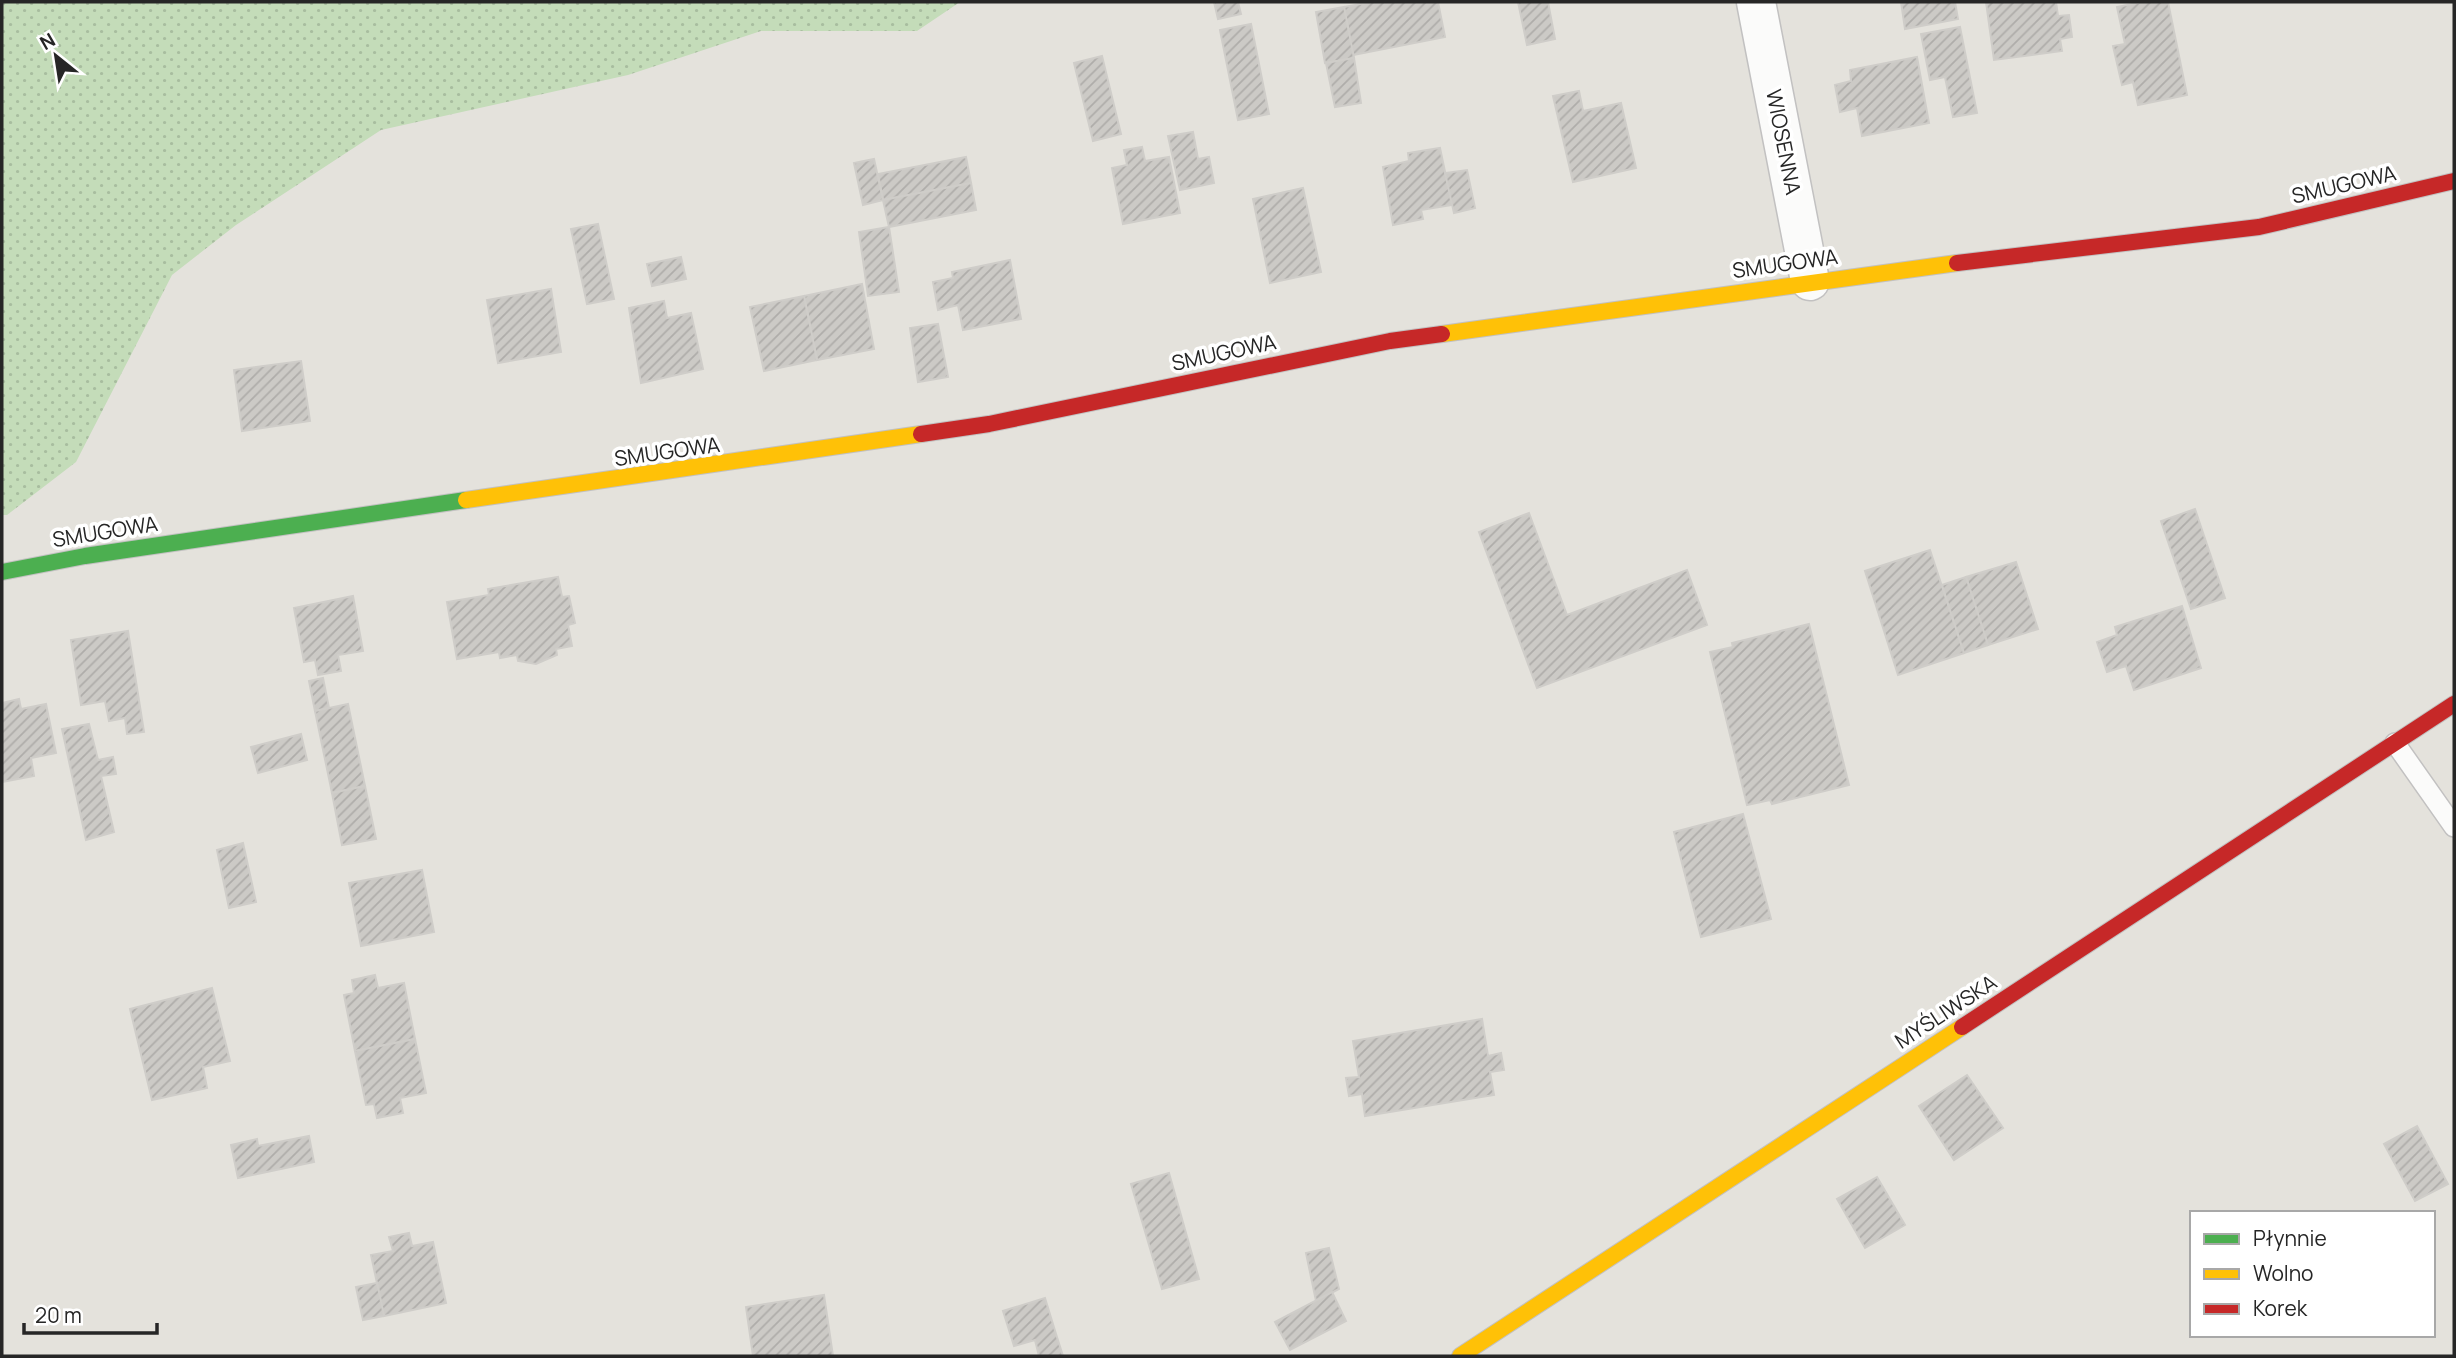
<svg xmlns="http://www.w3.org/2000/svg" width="2456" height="1358" viewBox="0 0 2456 1358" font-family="Manrope,sans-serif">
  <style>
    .green { fill: url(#green-dots) }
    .building { fill: url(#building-hatch); stroke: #cfcdc9; stroke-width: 2 }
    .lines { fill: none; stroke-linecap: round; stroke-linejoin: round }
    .lane-casing { stroke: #c2c1c1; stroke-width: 22 }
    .street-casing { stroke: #c2c1c1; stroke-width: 41 }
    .fast-casing { stroke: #c2c1c1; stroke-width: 18 }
    .slow-casing { stroke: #c2c1c1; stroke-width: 18 }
    .jam-casing { stroke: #c2c1c1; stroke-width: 18 }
    .lane { stroke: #fbfbfa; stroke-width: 19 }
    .street { stroke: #fbfbfa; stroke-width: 38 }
    .fast { stroke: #4caf50; stroke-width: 16 }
    .slow { stroke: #ffc107; stroke-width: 16 }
    .jam { stroke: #c62828; stroke-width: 16 }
    .labels { text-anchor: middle; stroke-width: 7; stroke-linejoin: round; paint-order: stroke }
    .street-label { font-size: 21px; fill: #262626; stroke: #fff }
  </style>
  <defs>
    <pattern id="green-dots" width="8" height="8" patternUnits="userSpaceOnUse" patternTransform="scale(1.75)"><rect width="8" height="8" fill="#c4dcb9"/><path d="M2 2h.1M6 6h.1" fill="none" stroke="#a8bd9f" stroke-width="1.8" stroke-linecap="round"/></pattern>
    <pattern id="building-hatch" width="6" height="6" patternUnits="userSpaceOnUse" patternTransform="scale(1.75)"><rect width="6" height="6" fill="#cccac6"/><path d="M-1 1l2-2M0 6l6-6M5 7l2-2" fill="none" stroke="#afadaa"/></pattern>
  </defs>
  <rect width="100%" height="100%" fill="#e4e2dc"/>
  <polygon class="green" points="2,2 960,2 917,31 761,31 628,75 381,130 236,225 172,275 76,462 7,515 2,515"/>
  <g class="building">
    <polygon points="1214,2 1238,2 1241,14 1218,19"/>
    <polygon points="1371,2 1438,2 1445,37 1353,55 1344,7"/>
    <polygon points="1518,2 1548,2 1555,39 1527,45"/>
    <polygon points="1901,2 1955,2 1958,19 1905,29"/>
    <polygon points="1986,2 2056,2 2058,16 2069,15 2072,37 2060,39 2062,51 1994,60"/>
    <polygon points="2142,2 2168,2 2187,95 2138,105 2133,82 2122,85 2113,46 2125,44 2117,7"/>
    <polygon points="1344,7 1354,58 1325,63 1316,12"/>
    <polygon points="1251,24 1269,114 1238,120 1220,30"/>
    <polygon points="1960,27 1977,113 1953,117 1945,77 1930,80 1921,34"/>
    <polygon points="1102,56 1121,134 1093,141 1074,63"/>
    <polygon points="1917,57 1929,123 1862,136 1857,108 1840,112 1835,85 1851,81 1850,70"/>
    <polygon points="1354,58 1361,103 1335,107 1326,63"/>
    <polygon points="1579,91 1583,111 1621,103 1636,168 1573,182 1553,96"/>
    <polygon points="1193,132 1198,159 1209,157 1214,183 1180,190 1168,136"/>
    <polygon points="1142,147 1145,161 1169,157 1180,213 1123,224 1112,168 1127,165 1124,150"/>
    <polygon points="1440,148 1452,205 1421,210 1423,219 1393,225 1383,167 1409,161 1408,153"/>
    <polygon points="966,157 971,183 883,200 878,174"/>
    <polygon points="874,159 883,200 863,205 854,163"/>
    <polygon points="1467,170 1475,208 1454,213 1445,173"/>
    <polygon points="971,183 976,210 889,227 883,200"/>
    <polygon points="1303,188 1321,272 1270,283 1253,199"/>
    <polygon points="598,224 614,299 587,304 571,229"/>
    <polygon points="889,227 899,292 868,296 859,232"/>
    <polygon points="681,257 686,279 652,286 647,264"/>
    <polygon points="1010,260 1021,319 963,330 958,305 938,310 933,282 953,278 952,272"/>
    <polygon points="862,284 874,349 817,360 804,296"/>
    <polygon points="551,289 561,352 498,363 487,300"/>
    <polygon points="804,296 817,360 764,371 750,307"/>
    <polygon points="664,301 667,318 691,313 703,369 641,383 629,308"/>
    <polygon points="938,324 948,377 918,382 910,328"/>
    <polygon points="301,361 310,421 242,431 234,370"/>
    <polygon points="2195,509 2225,598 2191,609 2161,521"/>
    <polygon points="1529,513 1567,615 1687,570 1707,625 1537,688 1479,532"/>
    <polygon points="1930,550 1964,653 1898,675 1865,571"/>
    <polygon points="2016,562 2038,629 1988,645 1966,577"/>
    <polygon points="558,577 562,597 569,596 575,623 568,625 572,646 556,649 557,655 536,664 518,661 517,655 500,658 499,652 457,659 447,602 489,595 488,589"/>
    <polygon points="1966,577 1988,645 1964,653 1942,585"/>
    <polygon points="353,596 363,651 338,655 341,671 318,675 315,660 304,662 294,608"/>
    <polygon points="2182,606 2201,668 2134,690 2126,666 2107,672 2097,642 2117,635 2115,627"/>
    <polygon points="1809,624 1849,785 1772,804 1770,800 1747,805 1710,652 1733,647 1732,643"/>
    <polygon points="128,631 144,732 127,734 125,718 109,721 105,701 81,705 71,640"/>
    <polygon points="323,678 329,708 315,711 309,681"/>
    <polygon points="19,699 21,709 46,704 56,753 31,758 34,776 2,782 2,703"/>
    <polygon points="348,704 365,786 332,793 315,711"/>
    <polygon points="89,724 98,760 113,757 116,774 101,776 114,832 86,840 62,729"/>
    <polygon points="301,734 307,760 258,773 251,747"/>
    <polygon points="365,786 376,839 342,845 332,793"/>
    <polygon points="1743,814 1771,919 1701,937 1674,832"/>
    <polygon points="243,843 256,902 229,908 217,850"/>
    <polygon points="422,870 434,932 361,946 349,883"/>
    <polygon points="375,975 378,988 404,983 415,1039 355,1051 344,995 354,993 352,980"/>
    <polygon points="212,988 230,1061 203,1067 207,1088 152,1100 130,1009"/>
    <polygon points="1482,1019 1488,1056 1501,1053 1504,1070 1490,1072 1494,1095 1365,1116 1362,1094 1349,1096 1346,1078 1359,1077 1353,1041"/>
    <polygon points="415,1039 426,1093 400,1098 403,1113 377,1118 374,1104 366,1105 355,1051"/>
    <polygon points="1967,1075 2003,1128 1954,1160 1919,1106"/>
    <polygon points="2417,1126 2448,1184 2415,1201 2384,1144"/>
    <polygon points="309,1136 314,1162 238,1178 231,1145 257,1139 258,1146"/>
    <polygon points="1169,1173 1199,1279 1162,1289 1131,1184"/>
    <polygon points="1877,1177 1905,1225 1865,1248 1837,1199"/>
    <polygon points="409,1233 412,1246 433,1242 446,1303 384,1316 371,1255 393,1251 389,1237"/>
    <polygon points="1329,1248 1339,1289 1316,1301 1306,1253"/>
    <polygon points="377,1283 384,1316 363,1320 356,1287"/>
    <polygon points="1332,1292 1346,1321 1290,1350 1275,1322"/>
    <polygon points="824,1295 833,1356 753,1356 746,1307"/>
    <polygon points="1045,1298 1056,1334 1063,1356 1039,1356 1035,1340 1014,1346 1003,1311"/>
  </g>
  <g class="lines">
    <g class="lane-casing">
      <polyline id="lane" points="2395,743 2454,827"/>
    </g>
    <g class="street-casing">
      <polyline id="street" points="1756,2 1810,281"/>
    </g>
    <g class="fast-casing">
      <polyline id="fast" points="2,572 85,556 466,500"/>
    </g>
    <g class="slow-casing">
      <g id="slow">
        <polyline points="1442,334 1957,263"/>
        <polyline points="466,500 921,434"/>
        <polyline points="1460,1356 1962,1027"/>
      </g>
    </g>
    <g class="jam-casing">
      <g id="jam">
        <polyline points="1957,263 2259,227 2454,181"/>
        <polyline points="921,434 989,424 1390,341 1442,334"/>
        <polyline points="1962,1027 2454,704"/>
      </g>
    </g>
    <use href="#lane" class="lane"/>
    <use href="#street" class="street"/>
    <use href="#fast" class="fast"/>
    <use href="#slow" class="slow"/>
    <use href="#jam" class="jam"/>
  </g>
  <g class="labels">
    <g class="street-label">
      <text transform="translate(1783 142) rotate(79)" y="7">WIOSENNA</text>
      <text transform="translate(2344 185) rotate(-13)" y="7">SMUGOWA</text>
      <text transform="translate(1785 264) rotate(-8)" y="7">SMUGOWA</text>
      <text transform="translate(1224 353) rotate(-12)" y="7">SMUGOWA</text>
      <text transform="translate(667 452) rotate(-8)" y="7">SMUGOWA</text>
      <text transform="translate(105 532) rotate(-9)" y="7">SMUGOWA</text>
      <text transform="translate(1946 1012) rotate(-33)" y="7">MYŚLIWSKA</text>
    </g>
  </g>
  <rect width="2456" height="1358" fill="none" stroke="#262626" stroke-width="7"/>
  <rect x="2190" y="1211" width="245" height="126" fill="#ffffff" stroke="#a8a8a8" stroke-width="2"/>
  <rect x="2204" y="1234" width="35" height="10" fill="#4caf50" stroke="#a8a8a8" stroke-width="2"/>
  <text x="2253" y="1246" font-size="21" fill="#262626">Płynnie</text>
  <rect x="2204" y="1269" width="35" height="10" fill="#ffc107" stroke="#a8a8a8" stroke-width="2"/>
  <text x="2253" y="1281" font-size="21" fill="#262626">Wolno</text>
  <rect x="2204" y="1304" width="35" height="10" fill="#c62828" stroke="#a8a8a8" stroke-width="2"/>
  <text x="2253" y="1316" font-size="21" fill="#262626">Korek</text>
  <g transform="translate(56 56) rotate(330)" stroke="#ffffff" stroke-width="5" paint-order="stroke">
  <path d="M0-5L12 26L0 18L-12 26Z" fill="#262626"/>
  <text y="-10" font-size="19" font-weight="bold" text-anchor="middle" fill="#262626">N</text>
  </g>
  <path d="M24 1323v10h133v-10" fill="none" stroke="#262626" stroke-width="3.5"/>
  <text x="35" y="1323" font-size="21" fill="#262626" stroke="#ffffff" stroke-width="5" paint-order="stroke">20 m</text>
</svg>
